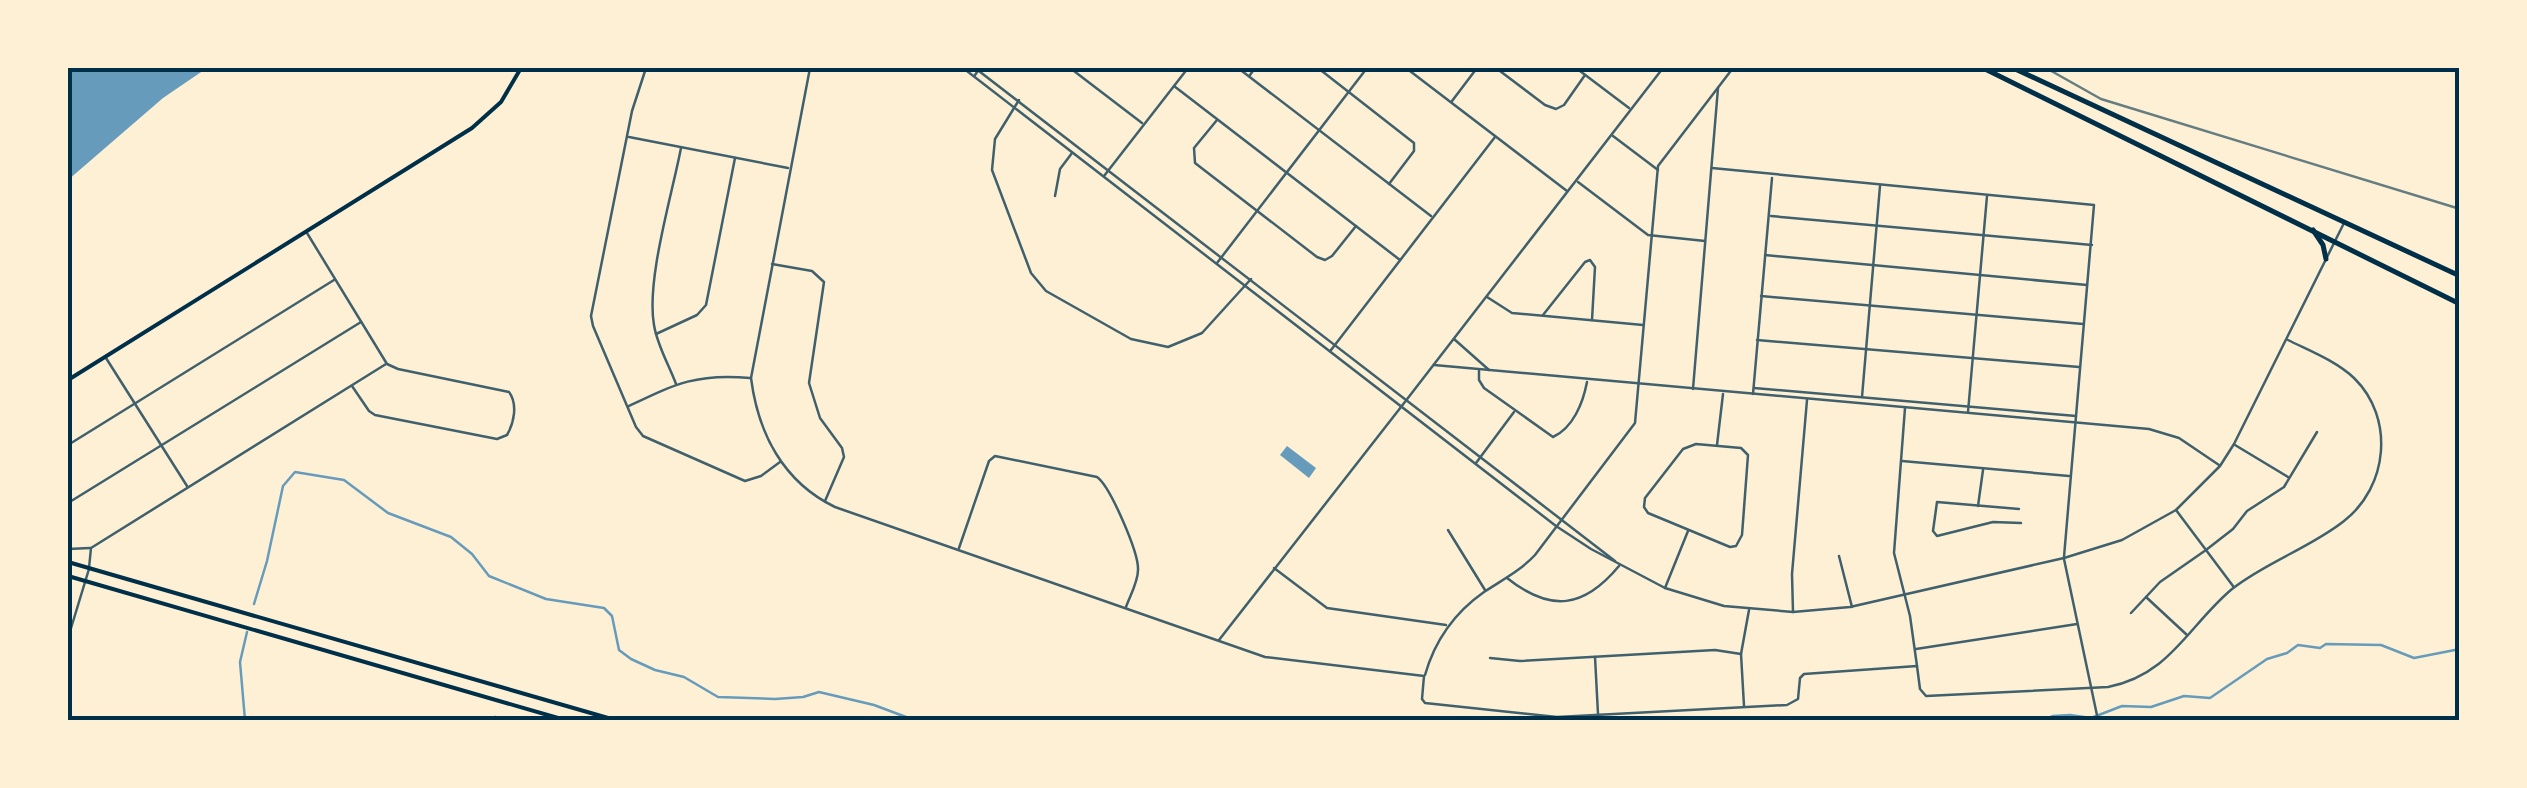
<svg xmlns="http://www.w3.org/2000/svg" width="2527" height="788" viewBox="0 0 2527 788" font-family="'Archivo Narrow',sans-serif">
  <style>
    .water { fill: #669bbc }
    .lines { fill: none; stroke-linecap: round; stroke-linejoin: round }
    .stream { stroke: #669bbc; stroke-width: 2.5 }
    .minor { stroke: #3f606c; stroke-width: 2.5 }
    .tertiary { stroke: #3f606c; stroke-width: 2.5 }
    .secondary { stroke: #003049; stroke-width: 4 }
    .primary { stroke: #003049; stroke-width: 5 }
    .rail { stroke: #657d81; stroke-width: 2.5 }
    .neatline { fill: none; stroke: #003049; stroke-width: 4 }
  </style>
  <rect width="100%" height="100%" fill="#fdf0d5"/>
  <g class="water">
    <polygon points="68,68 207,68 163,98 68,180"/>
    <polygon points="1287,446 1316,468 1309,478 1280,455"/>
  </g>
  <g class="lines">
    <g class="stream">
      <polyline points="254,604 267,561 283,486 295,472 344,480 388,513 451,537 472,554 489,576 546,599 604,608 612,616 619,650 631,659 655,670 684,677 718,697 775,699 803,697 819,692 874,705 914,720"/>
      <polyline points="245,720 240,662 247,632"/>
      <polyline points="2044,720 2053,716 2070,715 2091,718 2122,706 2151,707 2184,696 2210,698 2267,659 2287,653 2298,645 2320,648 2326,644 2381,645 2414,658 2460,649"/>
    </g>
    <g class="minor">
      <polyline points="646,68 632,111 591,316 593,326 636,427 643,436 745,481 761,476 780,462"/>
      <path d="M810 68 751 378C758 433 783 482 835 507L1265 657 1424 676 1422 699 1425 703 1557 717 1787 705 1798 699 1800 678 1804 674 1917 666 1920 689 1926 696 2108 687C2170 675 2188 626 2232 589 2266 562 2310 548 2344 521 2388 487 2395 418 2354 378 2336 361 2310 351 2288 340"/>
      <polyline points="1070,68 1142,123"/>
      <polyline points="1238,68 1431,216"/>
      <polyline points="1318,68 1414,143 1414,151 1389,184"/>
      <polyline points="1406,68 1567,191"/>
      <polyline points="1496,68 1545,105 1556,109 1564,105 1585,75"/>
      <polyline points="1576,68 1629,108"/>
      <polyline points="975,75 980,68"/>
      <polyline points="1250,75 1255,68"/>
      <polyline points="1174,86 1400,260"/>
      <polyline points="1019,100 995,139 992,170 1031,273 1046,291 1131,339 1168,347 1202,333 1251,279"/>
      <polyline points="1452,101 1477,68"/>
      <polyline points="1217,120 1194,148 1195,163 1317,257 1325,260 1332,256 1356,226"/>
      <polyline points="1613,136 1658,170"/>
      <polyline points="629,137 788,168"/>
      <polyline points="1712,168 2094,205 2064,557"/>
      <polyline points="1104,176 1188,68"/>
      <polyline points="1578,182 1648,235 1705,241"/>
      <polyline points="1055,196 1060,169 1072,153"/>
      <polyline points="1771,216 2092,245"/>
      <path d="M307 233 387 364 398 369 509 392C518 404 514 423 507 435L497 439 375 415 369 411 352 386"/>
      <polyline points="1765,255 2087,285"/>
      <polyline points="1217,263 1367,68"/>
      <polyline points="772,264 812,271 824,282 809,383 820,418 842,448 844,457 825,501"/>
      <polyline points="1761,296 2083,324"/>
      <polyline points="1487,297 1512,313 1643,325"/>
      <polyline points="1543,315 1585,262 1590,260 1595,267 1592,320"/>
      <polyline points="656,334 697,315 706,305 735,158"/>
      <polyline points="1454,339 1489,370"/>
      <polyline points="1757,340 2079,367"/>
      <polyline points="1331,350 1495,137"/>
      <polyline points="106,358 187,486"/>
      <polyline points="1434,365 2149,429 2179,438 2219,465"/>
      <path d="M1479 371V380L1484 388 1553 437C1573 428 1583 403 1587 382"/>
      <path d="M676 384C669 365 657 345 654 325 646 280 672 195 681 148"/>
      <polyline points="1754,388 2076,416"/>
      <polyline points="1693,389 1718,88"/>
      <polyline points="1753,394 1772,178"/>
      <polyline points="1862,397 1880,186"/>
      <path d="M629 406C675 384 697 373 750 378"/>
      <polyline points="1905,408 1894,553 1910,616 1917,666"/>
      <polyline points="1968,412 1987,196"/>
      <polygon points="1696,444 1741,448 1748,455 1742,535 1736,546 1730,547 1648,513 1644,507 1645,498 1683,449"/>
      <polyline points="68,445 334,280"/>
      <polyline points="1717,445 1723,394"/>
      <polyline points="2235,445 2288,477"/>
      <polyline points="1902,461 2069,476"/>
      <polyline points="1476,463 1514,412"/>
      <polyline points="68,503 361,322"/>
      <polyline points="1978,506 1983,470"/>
      <polyline points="2019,509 1937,502 1933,531 1937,536 1993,522 2021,523"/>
      <polyline points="2176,510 2233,586"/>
      <polyline points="1448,530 1485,590"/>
      <path d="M959 548 989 461 995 456 1097 477C1110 486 1139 553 1138 570 1138 582 1130 596 1126 607"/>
      <polyline points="68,549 90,548"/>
      <polyline points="1839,556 1852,607"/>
      <polyline points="89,568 91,548 386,364"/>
      <polyline points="1274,568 1327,608 1446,625"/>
      <path d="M1507 578C1551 613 1584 608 1619 566"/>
      <polyline points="1665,588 1688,531"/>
      <polyline points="2146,597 2187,635"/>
      <polyline points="1793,612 1792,574 1807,400"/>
      <polyline points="2131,613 2160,582 2206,550 2233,529 2247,511 2284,487 2317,432"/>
      <polyline points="1219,640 1401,407"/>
      <polyline points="1916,649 2077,624"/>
      <polyline points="1595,657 1598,714"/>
      <polyline points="1490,658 1520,661 1715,650 1741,654"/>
      <path d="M1425 675C1435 640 1454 613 1484 592 1502 580 1520 571 1535 555L1635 423 1658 166 1733 68"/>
      <polyline points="1744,706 1741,654 1749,610"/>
      <polyline points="494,720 495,717 506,720"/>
    </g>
    <g class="tertiary">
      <polyline points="963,68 1556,526 1591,549 1665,588 1724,606 1793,612 1850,607 2064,558 2122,540 2176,510 2220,466 2234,444 2343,225"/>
      <polyline points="975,68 1615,561"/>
      <polyline points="1401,407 1663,68"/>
      <polyline points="2064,559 2098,720"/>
      <polyline points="68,638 89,569"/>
    </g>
    <g class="secondary">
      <polyline points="68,380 472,128 501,102 521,68"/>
      <polyline points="68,562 615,720"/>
      <polyline points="68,576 565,720"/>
    </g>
    <g class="primary">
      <polyline points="1983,68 2460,304"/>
      <polyline points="2013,68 2460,276"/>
      <polyline points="2313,230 2323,245 2326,259"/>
    </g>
    <polyline class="rail" points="2046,68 2101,99 2460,209"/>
  </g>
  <rect width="2527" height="788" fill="none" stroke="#fdf0d5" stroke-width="140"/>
  <rect x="70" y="70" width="2387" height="648" class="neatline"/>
</svg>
